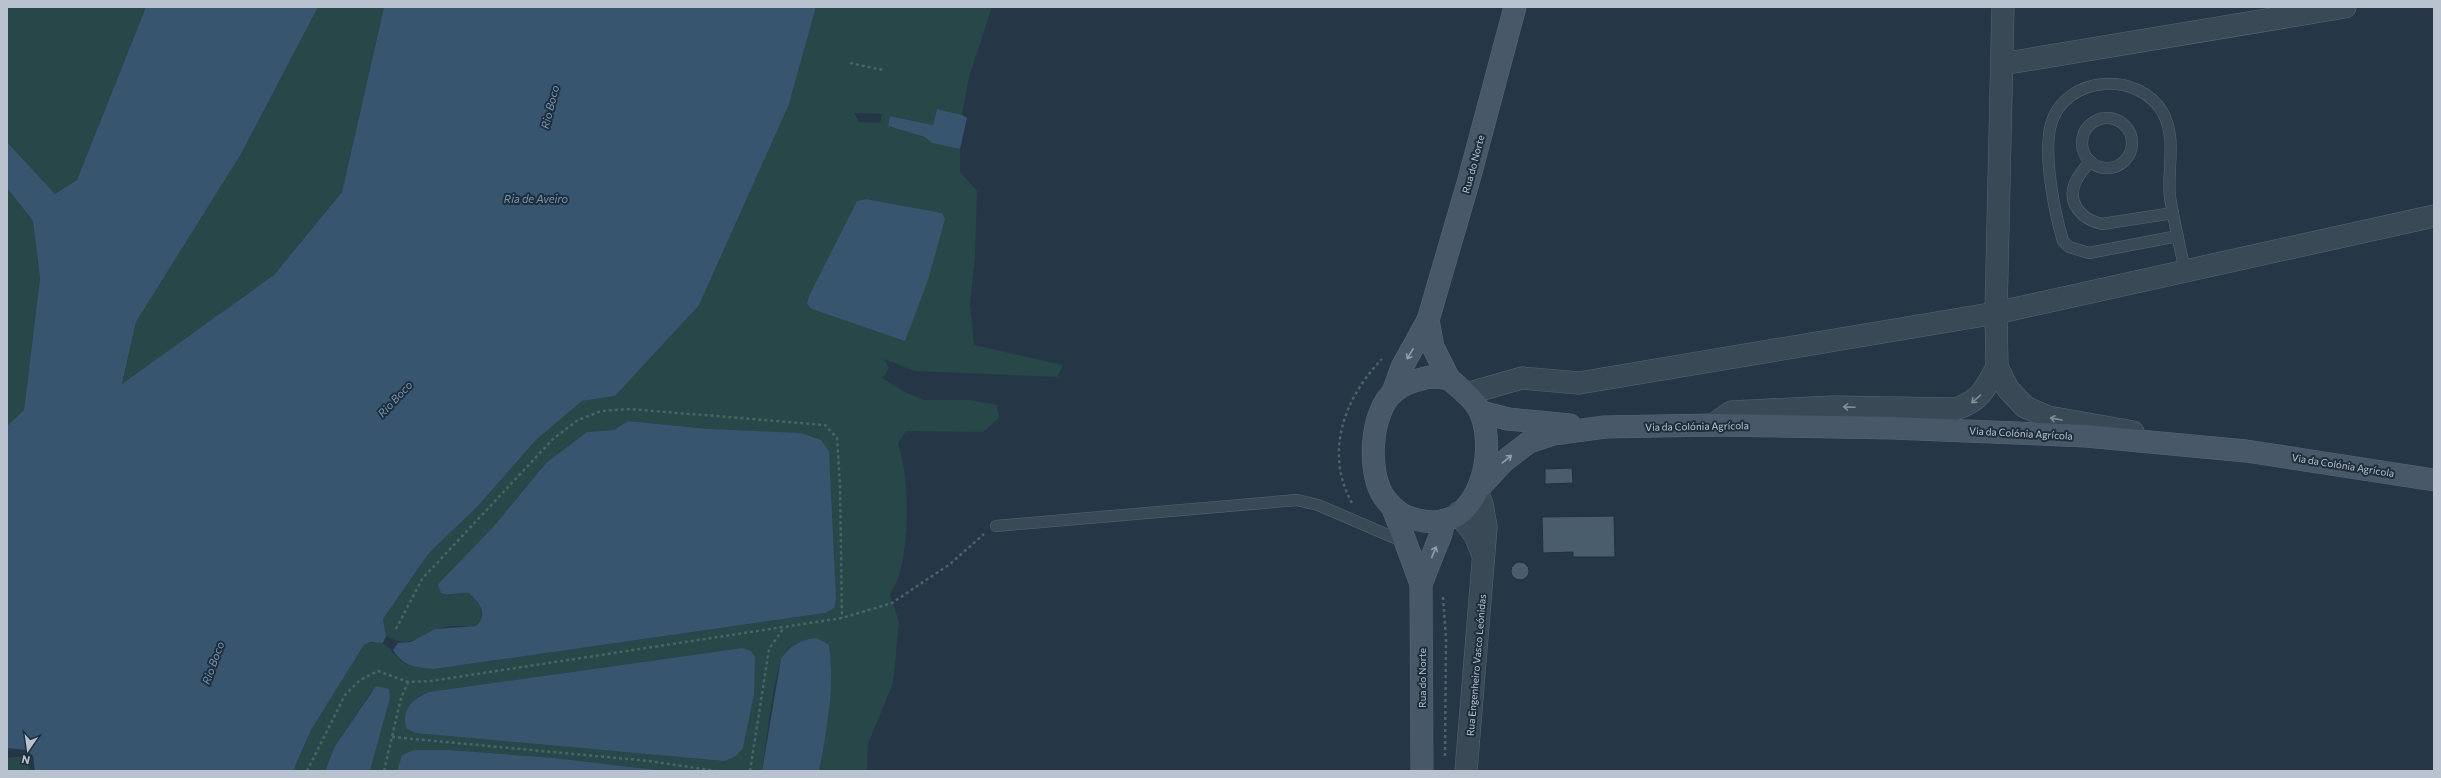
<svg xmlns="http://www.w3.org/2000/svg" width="2441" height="778" viewBox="0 0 2441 778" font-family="Commissioner,sans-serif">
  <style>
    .green { fill: #274748; fill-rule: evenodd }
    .water { fill: #38556f }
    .building { fill: #495d6d; stroke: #21303e }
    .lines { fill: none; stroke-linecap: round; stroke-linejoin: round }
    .service-casing { stroke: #596673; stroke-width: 12 }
    .minor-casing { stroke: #596673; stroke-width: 23 }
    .secondary-casing { stroke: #596673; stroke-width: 23 }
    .path { stroke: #486565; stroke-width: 2.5; stroke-dasharray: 3 3; stroke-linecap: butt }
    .service { stroke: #3a4956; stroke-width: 11 }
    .minor { stroke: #3a4956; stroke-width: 22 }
    .secondary { stroke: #485869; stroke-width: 22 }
    .oneway { stroke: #919eab }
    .oneway2 { stroke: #7f8c99 }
    .labels { text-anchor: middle; stroke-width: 4; stroke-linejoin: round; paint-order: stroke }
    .street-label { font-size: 10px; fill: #b8c3cf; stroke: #1f2e3c }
    .water-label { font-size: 11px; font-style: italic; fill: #7697b5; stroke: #1f2e3c }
  </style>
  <rect width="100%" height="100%" fill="#253747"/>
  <g class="green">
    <polygon points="7,7 146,7 77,180 55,194 7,142"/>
    <polygon points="318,7 384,7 342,192 274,275 122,385 136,322 241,154"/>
    <path d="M816 7H992L969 77 962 115 937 109 933 125 890 116 888 126 925 137 932 143 960 149V172L977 191 975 256 970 305 974 345 1063 365 1057 377 914 371 884 359 889 367 885 376 881 377 901 390 923 400H970L997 405 999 418 983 432 906 431 898 444C910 478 909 537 900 572 898 580 893 588 890 595L899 622 893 683 868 744 867 771H819L828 719 831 662 817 638C806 639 794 642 786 651 774 663 766 750 762 771H666L554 758 450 750 402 755 397 771H370L390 698 371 692 335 746 325 771H293L311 730 364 645C389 634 390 656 406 664 415 668 424 668 434 669L825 613 709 429 628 421 614 430 587 432 546 463 494 526 438 584 449 596 459 593H469C479 603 488 613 476 626 466 627 455 625 445 627 420 633 412 651 386 636L383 619 429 553 477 507 536 440 582 401 615 396 789 104ZM854 113 882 114 880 123 859 122ZM866 199 942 213 833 252 857 201ZM742 648 751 651 417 697 429 692Z"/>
    <polygon points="7,188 33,221 40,278 24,410 7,426"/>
    <polygon points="27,756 30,771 7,771 7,758"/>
  </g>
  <g class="water">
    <polygon points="146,7 318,7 241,154 136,322 122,384 274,275 342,192 384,7 816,7 789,104 699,305 615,396 582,401 536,440 477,507 429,553 383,619 386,636 383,643 371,642 364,645 311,730 293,771 35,771 33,756 26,750 7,748 7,426 24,410 40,278 33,221 7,188 7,142 55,194 77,180"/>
    <polygon points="937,109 962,115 967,118 960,149 932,143 925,137 888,126 890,116 933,125"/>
    <polygon points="866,199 942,213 945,219 928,280 905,341 812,309 807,304 809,296 853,209 857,201"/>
    <path d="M628 421 709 429 801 433 821 440 829 451 836 600 834 608 825 613 434 669C416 668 402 666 393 650L398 643 411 642 435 629 476 626C489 613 479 603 469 593 458 592 451 597 441 593L438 584 494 526 546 463 587 432 614 430Z"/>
    <path d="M817 638 829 645C835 687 827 730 819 771H762L781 659C789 645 802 639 817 638Z"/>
    <path d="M742 648 751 651 755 657 754 694 743 748 736 756 725 761 416 733 407 729C400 711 413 698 429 692Z"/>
    <polygon points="376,686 389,689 390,698 370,771 325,771 335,746"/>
    <polygon points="414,750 450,750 554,758 666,771 397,771 402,755"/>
  </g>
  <g class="building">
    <polygon points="1572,468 1573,483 1545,484 1545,469"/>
    <polygon points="1614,516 1615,557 1573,557 1573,552 1543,553 1542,517"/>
    <circle cx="1520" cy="571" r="9"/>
  </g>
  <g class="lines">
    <g class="service-casing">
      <g id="service">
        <circle cx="2107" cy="143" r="25"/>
        <path d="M2090 161C2086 167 2080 173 2077 179 2065 201 2080 219 2102 224L2173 213"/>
        <path d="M2178 236 2089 253 2069 247 2063 241C2054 211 2043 154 2051 124 2065 75 2139 70 2163 113 2177 139 2167 169 2170 197 2174 222 2180 247 2185 271"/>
        <polyline points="996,526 1297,500 1318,505 1404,542"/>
      </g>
    </g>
    <g class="minor-casing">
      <g id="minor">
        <polyline points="2003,7 1996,313 1997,367 2008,389 2025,407 2048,417 2133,432"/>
        <polyline points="2002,64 2345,7"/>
        <polyline points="1466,394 1522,378 1579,383 1996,313 2434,216"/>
        <path d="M1713 425 1731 412 1833 407 1956 409C1981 400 1985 389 1997 367"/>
        <polyline points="1458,513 1475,535 1483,555"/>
        <polyline points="1466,771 1486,527 1482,504 1477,492"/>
      </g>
    </g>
    <g class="secondary-casing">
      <g id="secondary">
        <polyline points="1428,320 1433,347 1449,379"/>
        <path d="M1430 377C1436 377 1442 377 1448 379 1453 381 1458 387 1462 390 1469 396 1478 405 1481 414 1497 453 1479 531 1424 521 1405 518 1395 512 1384 497 1367 473 1370 411 1394 392 1404 383 1417 380 1430 377Z"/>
        <polyline points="1393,392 1402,367 1428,320 1468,183 1515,7"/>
        <polyline points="1481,412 1508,419 1570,425"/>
        <polyline points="1480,487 1503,462 1529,442 1553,434 1605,427 1713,425 1892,428 2086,436 2246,451 2434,480"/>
        <polyline points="1394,511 1421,584 1422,771"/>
        <polyline points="1421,584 1441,534 1444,520"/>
      </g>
    </g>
    <g class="path">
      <polyline points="850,63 883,70"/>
      <path d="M1352 503C1324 453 1344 398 1382 359"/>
      <polyline points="1443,597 1446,638 1445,758"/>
      <polyline points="396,629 422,579 553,439 578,420 601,411 630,409 825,425 837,438 840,485 842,618"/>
      <polyline points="392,737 649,761 716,771"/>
      <polyline points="307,771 345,695 360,680 378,671 408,682 431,681 842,618 892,603 950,564 984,534"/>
      <polyline points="384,771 401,698 408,682"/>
      <polyline points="750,771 769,649 783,629"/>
    </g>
    <use href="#service" class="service"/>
    <use href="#minor" class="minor"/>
    <use href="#secondary" class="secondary"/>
  </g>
  <defs><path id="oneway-shaft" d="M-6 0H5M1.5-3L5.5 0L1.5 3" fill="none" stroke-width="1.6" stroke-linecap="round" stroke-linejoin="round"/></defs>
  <g class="oneway">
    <use href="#oneway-shaft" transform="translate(1410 354) rotate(120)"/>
    <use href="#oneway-shaft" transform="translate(1507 459) rotate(-39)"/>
    <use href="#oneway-shaft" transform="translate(1434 552) rotate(-68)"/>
  </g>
  <g class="oneway2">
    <use href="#oneway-shaft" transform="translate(1976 399) rotate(139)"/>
    <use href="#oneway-shaft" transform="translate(1849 407) rotate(-178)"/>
    <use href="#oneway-shaft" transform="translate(2056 419) rotate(-170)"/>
  </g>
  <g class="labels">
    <g class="street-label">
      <text transform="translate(1473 164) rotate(-75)" y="4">Rua do Norte</text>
      <text transform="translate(1697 426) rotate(-1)" y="4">Via da Colónia Agrícola</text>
      <text transform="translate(2021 433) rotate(3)" y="4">Via da Colónia Agrícola</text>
      <text transform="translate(2343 465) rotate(9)" y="4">Via da Colónia Agrícola</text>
      <text transform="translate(1476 665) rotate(-85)" y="4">Rua Engenheiro Vasco Leónidas</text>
      <text transform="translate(1422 678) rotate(-90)" y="4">Rua do Norte</text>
    </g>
    <g class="water-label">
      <text transform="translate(550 107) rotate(-76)" y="4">Rio Boco</text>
      <text x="536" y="203">Ria de Aveiro</text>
      <text transform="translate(395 399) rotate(-47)" y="4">Rio Boco</text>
      <text transform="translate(213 663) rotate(-70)" y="4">Rio Boco</text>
    </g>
  </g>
  <rect width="2441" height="778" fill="none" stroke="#b8c3cf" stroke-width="16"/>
  <g transform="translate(28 750) rotate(193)" stroke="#1f2e3c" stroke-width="3" paint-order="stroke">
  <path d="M0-3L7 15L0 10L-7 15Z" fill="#b8c3cf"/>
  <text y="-6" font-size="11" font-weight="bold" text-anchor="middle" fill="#b8c3cf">N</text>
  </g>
</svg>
